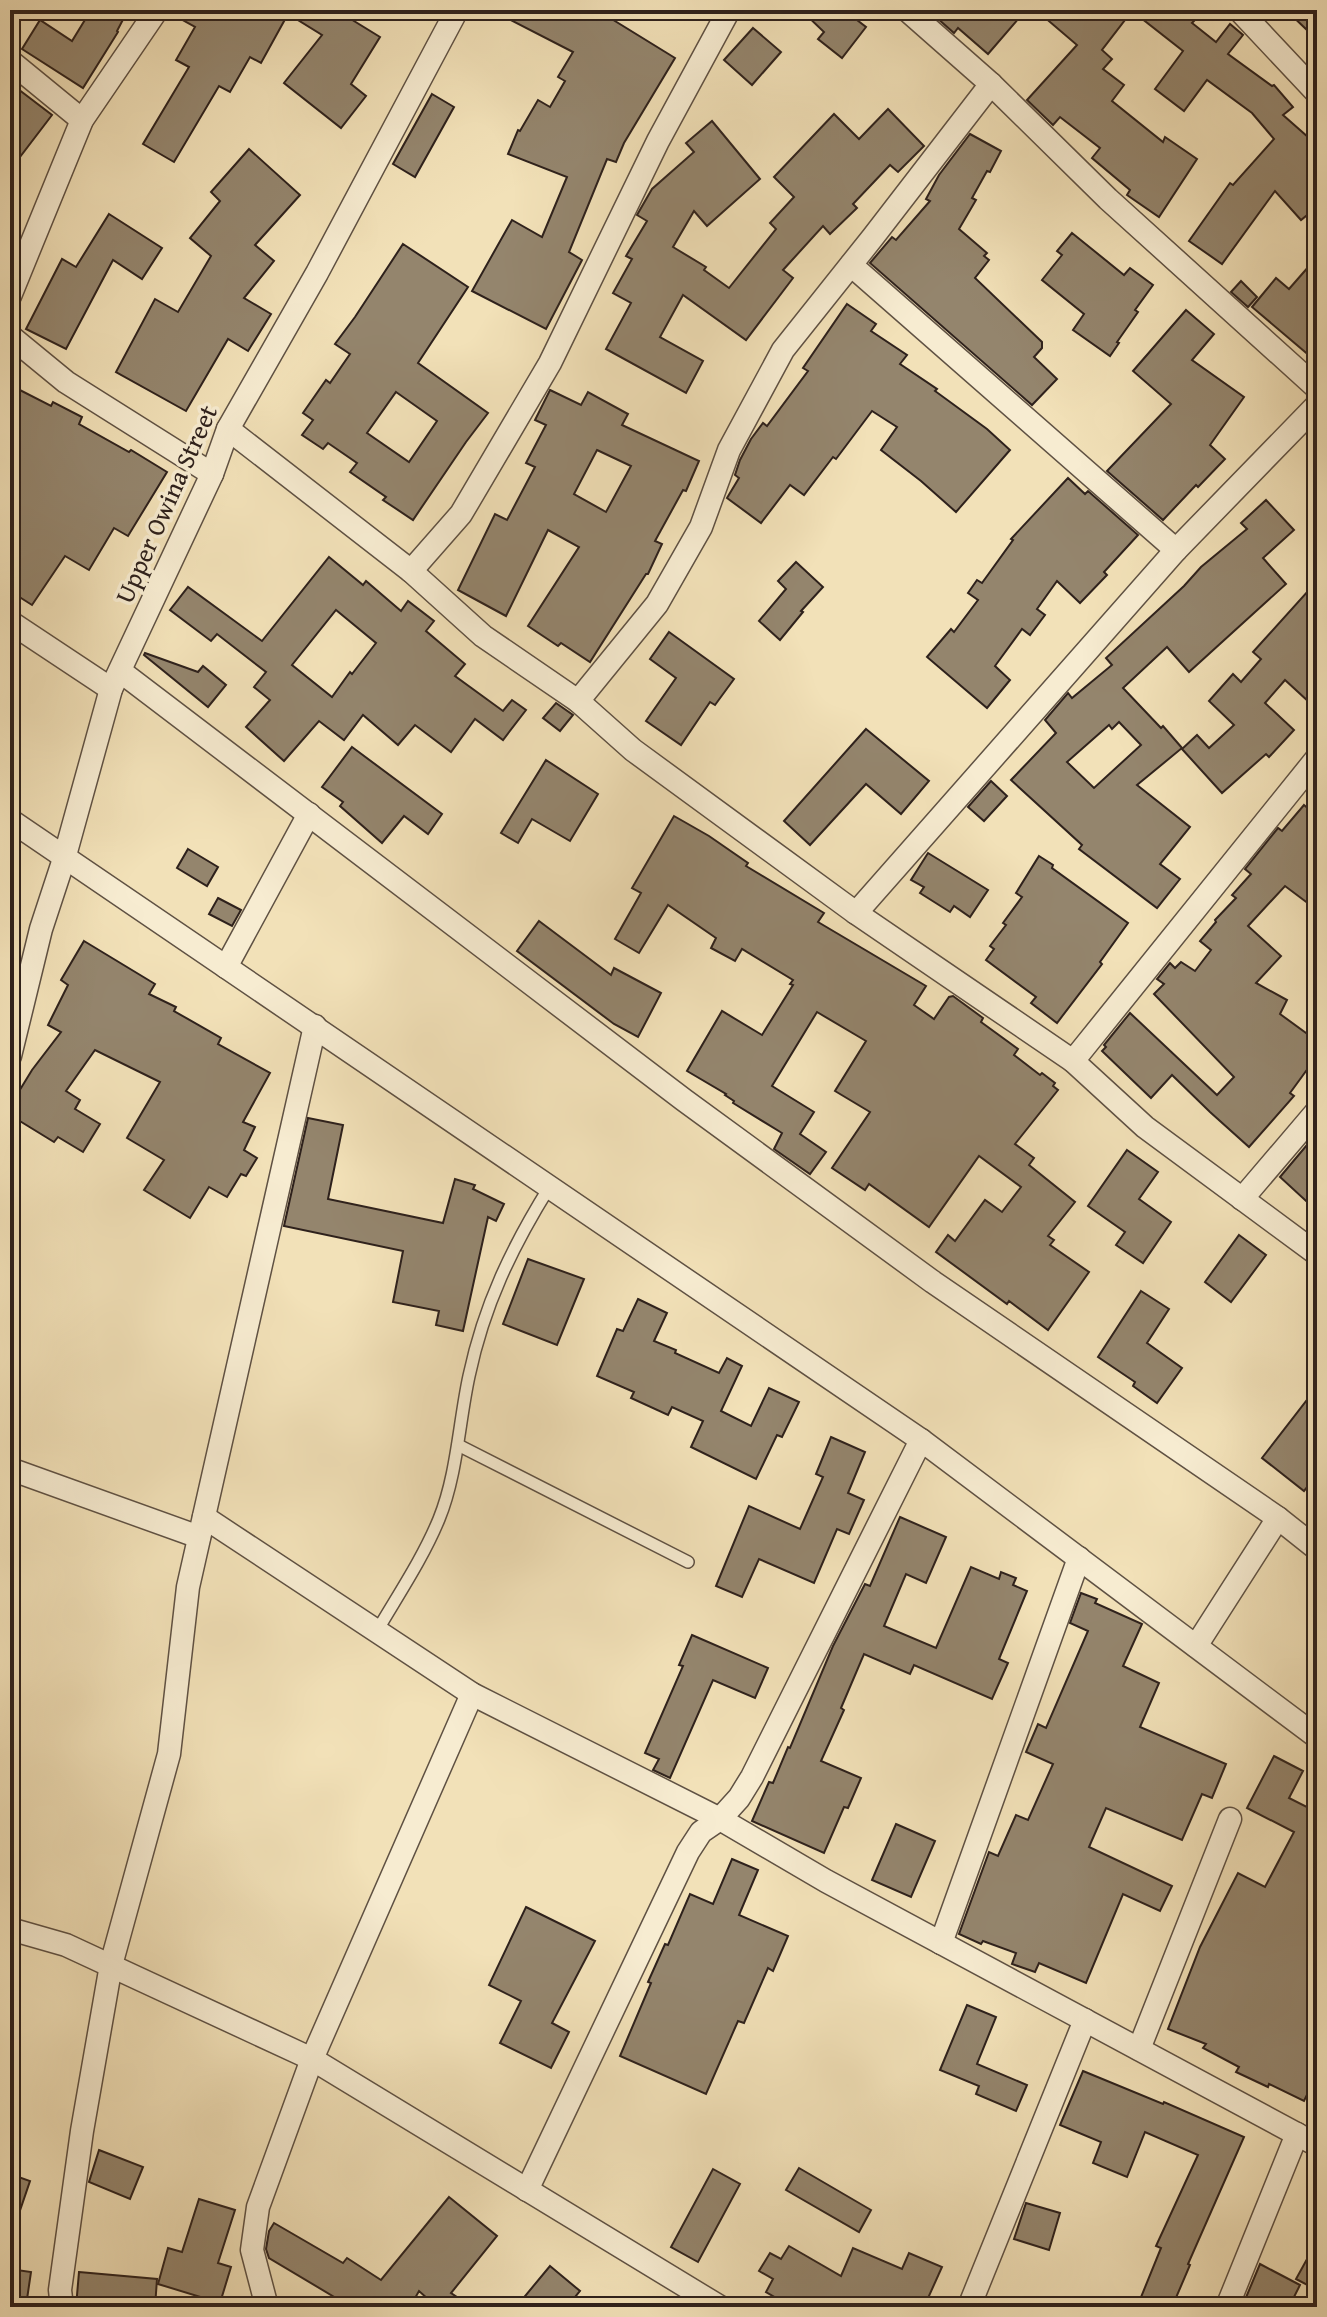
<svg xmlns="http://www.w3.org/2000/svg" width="1327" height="2317" viewBox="0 0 1327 2317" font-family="'Gentium Book Plus',serif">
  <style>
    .building { fill: #94856d; stroke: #2e211c; stroke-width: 2; fill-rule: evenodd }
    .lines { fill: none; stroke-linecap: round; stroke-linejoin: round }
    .service-casing { stroke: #5f5143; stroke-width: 14 }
    .minor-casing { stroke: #5f5143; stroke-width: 25 }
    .service { stroke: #f7ecd1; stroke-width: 11 }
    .minor { stroke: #f7ecd1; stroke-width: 22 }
    .labels { text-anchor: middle; stroke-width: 7; stroke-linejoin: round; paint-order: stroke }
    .street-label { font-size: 26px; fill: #2e211c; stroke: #f7ecd1 }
  </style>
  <rect width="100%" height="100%" fill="#f2e1b8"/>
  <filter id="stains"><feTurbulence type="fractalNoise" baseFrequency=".0025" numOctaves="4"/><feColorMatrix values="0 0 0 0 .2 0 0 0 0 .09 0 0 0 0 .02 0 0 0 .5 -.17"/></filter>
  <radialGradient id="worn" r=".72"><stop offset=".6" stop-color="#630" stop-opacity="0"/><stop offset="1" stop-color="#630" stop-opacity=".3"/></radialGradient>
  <g class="building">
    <polygon points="91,10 128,10 117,31 118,32 83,88 22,49 40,20 72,41"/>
    <polygon points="171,10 245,10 261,19 265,10 336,10 380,37 351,84 366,96 341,128 284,83 322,35 288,14 261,63 250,57 230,92 219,86 174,162 143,144 189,67 176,60 195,27 170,13"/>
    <polygon points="491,10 597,10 675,58 624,143 616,162 607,159 569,252 582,260 546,329 472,291 512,220 542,237 567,177 508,154 518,130 520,131 538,100 550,107 565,81 558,77 573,52"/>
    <polygon points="801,10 844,10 866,27 842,58 818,39 824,32"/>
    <polygon points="928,10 1026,10 988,54 958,28 954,33"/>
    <polygon points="1036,10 1181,10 1195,20 1192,23 1216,42 1230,24 1243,35 1228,54 1272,86 1274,85 1293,107 1283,115 1317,145 1317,207 1301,220 1275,191 1222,264 1189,241 1230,183 1233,185 1274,139 1252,113 1207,80 1184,111 1155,89 1183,51 1132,11 1102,50 1112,59 1103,69 1124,85 1112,101 1163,142 1165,137 1197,159 1159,217 1127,195 1130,190 1092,158 1100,148 1060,117 1053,125 1027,100 1077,45"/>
    <polygon points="1286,10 1317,10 1317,21 1308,31"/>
    <polygon points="753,28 781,52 752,85 724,60"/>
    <polygon points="18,89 52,115 10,170 10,100"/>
    <polygon points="432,94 454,107 415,177 393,164"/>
    <polygon points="888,109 924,146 898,172 890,165 853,204 857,208 830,234 823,226 783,270 793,278 746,340 683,295 660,337 703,361 686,393 606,349 631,303 613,293 632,259 626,256 647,221 637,215 652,189 694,152 686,143 712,121 760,179 707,226 694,211 673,247 706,267 704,270 729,288 776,229 770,223 794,197 774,177 834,114 859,139"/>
    <polygon points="970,134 1001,151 990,172 987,171 972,198 976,200 959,229 987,253 984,256 989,260 975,278 1042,342 1042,348 1034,357 1057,379 1032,405 870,263 892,237 896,240 930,201 926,199 939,175"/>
    <polygon points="249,149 300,195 255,245 274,261 244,298 271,314 248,351 228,339 186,411 116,372 155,299 178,312 211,256 190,238 220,201 211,192"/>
    <polygon points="109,214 162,248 142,279 113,260 66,349 26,329 62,259 76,267"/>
    <polygon points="1072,233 1124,275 1130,268 1153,285 1135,310 1138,312 1117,342 1119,343 1110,356 1073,330 1084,314 1042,280 1062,255 1057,251"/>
    <path d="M403 244 468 287 418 363 488 413 466 442 413 520 383 500 386 497 350 472 357 463 328 443 323 449 302 435 313 420 303 413 326 380 330 383 350 354 335 344 355 317ZM396 392 437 421 409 462 367 433Z"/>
    <polygon points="1317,257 1317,362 1252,307 1276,278 1289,289"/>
    <polygon points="1241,281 1257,297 1248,307 1231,292"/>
    <polygon points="847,304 876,324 871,331 907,355 900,364 937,389 935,391 987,429 1010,450 956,512 921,481 881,450 897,427 872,411 836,459 833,457 804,495 790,485 761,523 727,498 739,478 735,475 740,460 751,439 763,423 767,426 808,371 803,368"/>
    <polygon points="1186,310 1214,334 1192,360 1244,397 1210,445 1225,459 1198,487 1196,485 1163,520 1107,471 1171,404 1133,371"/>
    <polygon points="10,385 51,406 53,402 82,417 79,424 129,452 131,450 167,472 128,536 114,528 89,570 65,556 32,605 10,591"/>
    <path d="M550 390 581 405 588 392 628 414 622 425 699 461 686 491 683 490 655 541 662 544 648 574H646L590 662 561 643 558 646 528 626 579 547 548 530 506 616 458 590 495 514 507 520 535 467 526 463 546 425 535 420ZM597 450 631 466 606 512 574 494Z"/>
    <polygon points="1068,478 1085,494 1088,491 1138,535 1104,572 1107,575 1080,603 1057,581 1037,609 1045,615 1030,635 1022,629 995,666 1010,680 987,708 927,657 951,629 954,632 978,600 968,593 977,580 982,583 1013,540 1011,539"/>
    <path d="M1266 500 1294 530 1263 558 1286 584 1189 672 1167 647 1123 688 1161 728 1163 726 1182 748 1137 785 1190 827 1160 864 1180 879 1157 908 1079 849 1082 845 1011 780 1056 733 1045 720 1068 693 1072 698 1112 665 1106 658 1184 586 1201 567 1247 529 1241 523ZM1119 722 1141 745 1094 788 1067 762 1109 725 1112 729Z"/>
    <path d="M329 557 363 585 366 581 401 611 408 601 434 621 426 631 465 664 455 676 503 711 512 700 526 710 503 740 475 719 451 752 415 725 398 745 363 715 344 740 319 721 284 761 246 727 270 700 254 687 266 672 217 634 211 641 170 610 188 587 262 641ZM336 610 376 643 352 674 350 672 332 697 292 665Z"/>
    <polygon points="796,562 823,587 801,611 803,612 780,640 759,621 786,589 778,581"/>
    <polygon points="1317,581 1317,693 1309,702 1285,680 1265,703 1294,730 1269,757 1266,754 1222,793 1182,749 1197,735 1209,748 1234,725 1209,701 1233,674 1241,682 1261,659 1253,652"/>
    <polygon points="669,632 734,679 715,705 710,702 681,745 646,721 676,678 650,659"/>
    <polygon points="145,653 198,672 203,666 226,685 208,707 144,655"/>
    <polygon points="556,703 573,715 560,731 543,718"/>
    <polygon points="866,729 929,781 901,814 866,784 810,845 784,821"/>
    <polygon points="352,747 442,814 428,834 404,816 382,843 340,806 343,802 322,787"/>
    <polygon points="546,760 598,794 570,841 532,819 518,843 501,833"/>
    <polygon points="991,781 1007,796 984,821 968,807"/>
    <polygon points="1304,805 1317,816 1317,910 1285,886 1248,926 1281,956 1256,983 1287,1000 1280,1014 1317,1041 1317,1056 1290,1093 1294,1096 1249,1147 1210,1112 1172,1075 1151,1098 1102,1051 1106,1047 1104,1045 1130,1013 1217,1095 1234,1077 1154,994 1164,984 1157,979 1170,963 1175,968 1181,962 1195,971 1211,950 1200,941 1216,922 1215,920 1236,898 1232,895 1251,874 1245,869 1278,828 1282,831"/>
    <polygon points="674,816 709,836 748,863 746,866 824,913 818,922 926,986 914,1005 934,1019 949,997 953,996 983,1018 981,1022 1018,1049 1014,1055 1040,1075 1042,1073 1055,1083 1053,1086 1058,1090 1015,1144 1034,1158 1029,1165 1075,1202 1048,1236 1054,1240 1050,1245 1089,1272 1048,1330 1009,1301 1007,1304 936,1252 948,1235 955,1241 985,1200 1002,1212 1021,1187 979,1156 929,1227 869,1184 865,1190 832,1168 870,1112 835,1091 866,1041 817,1012 772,1086 814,1112 800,1134 826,1152 810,1174 774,1149 782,1133 733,1103 734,1101 725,1095 726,1094 687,1071 722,1011 762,1035 793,985 790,984 793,980 742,949 735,961 711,948 716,938 668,905 639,953 615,939 641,893 632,888"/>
    <polygon points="188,849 218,867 207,886 177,868"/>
    <polygon points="928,853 988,890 970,917 954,906 950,912 920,893 924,887 911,880"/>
    <polygon points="1039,856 1053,865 1052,868 1128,923 1100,962 1102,964 1057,1023 1031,1003 1036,997 986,960 994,949 990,946 1006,925 1003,923 1022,897 1016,893"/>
    <polygon points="218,898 241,910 232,926 209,914"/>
    <polygon points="539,921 611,975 614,968 661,993 638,1037 614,1024 517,951"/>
    <polygon points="84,941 155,984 149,994 176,1007 174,1011 221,1038 218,1044 270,1073 243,1122 255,1127 244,1150 257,1158 246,1176 241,1174 227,1197 209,1187 190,1218 144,1190 164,1160 127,1138 160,1082 95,1050 66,1091 80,1100 75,1109 100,1124 83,1152 58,1137 54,1142 10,1115 10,1106 32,1070 61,1032 48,1025 68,985 61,980"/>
    <polygon points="308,1118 343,1125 328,1199 443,1223 455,1179 475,1185 473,1189 504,1204 496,1221 488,1217 463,1331 436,1325 439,1311 393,1302 403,1251 284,1226"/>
    <polygon points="1317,1133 1317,1211 1280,1177"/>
    <polygon points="1127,1150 1158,1172 1139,1199 1171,1222 1143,1263 1116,1245 1125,1232 1088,1206"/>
    <polygon points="1239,1235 1266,1255 1231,1302 1205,1282"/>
    <polygon points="528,1259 584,1279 557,1345 503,1324"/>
    <polygon points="1141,1291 1169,1309 1147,1343 1182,1368 1157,1403 1133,1386 1135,1382 1098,1357"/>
    <polygon points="638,1299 667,1313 654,1341 676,1350 675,1353 719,1373 727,1358 742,1366 721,1411 751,1426 769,1388 799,1402 782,1437 777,1435 756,1479 691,1447 703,1421 672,1407 668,1415 631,1398 634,1392 597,1376 617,1329 623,1331"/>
    <polygon points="1317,1387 1317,1475 1304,1491 1262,1458"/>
    <polygon points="831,1437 865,1452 848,1493 864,1500 849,1534 837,1529 814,1583 759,1559 742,1597 716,1586 749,1506 800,1529 823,1477 816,1474"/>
    <polygon points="900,1517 946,1537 926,1583 906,1574 884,1626 936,1648 971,1567 999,1579 1001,1572 1016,1578 1013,1585 1027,1591 999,1659 1008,1663 992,1699 914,1665 910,1674 864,1654 841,1708 844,1710 821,1761 861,1778 848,1808 844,1807 824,1853 752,1821 769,1782 773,1783 788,1747 790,1748 833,1646 865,1584 870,1586"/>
    <polygon points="1081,1593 1097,1599 1095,1603 1142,1624 1123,1666 1159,1683 1140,1727 1226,1764 1212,1798 1202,1794 1182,1840 1106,1808 1089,1847 1172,1886 1160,1911 1123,1894 1086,1983 1039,1963 1035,1972 1012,1964 1016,1953 983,1941 981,1944 959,1934 989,1852 998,1856 1016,1815 1028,1820 1053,1764 1026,1752 1038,1724 1046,1728 1088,1631 1070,1623"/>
    <polygon points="692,1635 768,1668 755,1698 713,1680 670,1778 653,1770 659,1759 645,1753 683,1666 679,1665"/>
    <polygon points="1274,1756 1303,1771 1289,1798 1317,1812 1317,2074 1304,2101 1269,2084 1268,2087 1236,2072 1239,2067 1203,2048 1206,2044 1168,2029 1200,1947 1238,1873 1265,1887 1294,1832 1247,1808"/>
    <polygon points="896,1824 935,1841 911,1897 872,1880"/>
    <polygon points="732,1859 758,1870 739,1915 788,1936 773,1971 768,1968 744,2023 738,2021 706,2094 620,2056 651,1983 648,1982 665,1944 668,1945 690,1894 713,1904"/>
    <polygon points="526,1907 595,1941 552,2023 569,2032 551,2068 500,2043 521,2001 489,1985"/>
    <polygon points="967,2005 996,2017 977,2064 1027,2085 1016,2111 976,2094 979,2086 940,2070"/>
    <polygon points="1083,2071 1163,2104 1164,2102 1244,2137 1188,2264 1190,2265 1172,2307 1137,2307 1161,2248 1156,2246 1198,2155 1145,2132 1127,2177 1093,2163 1101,2142 1060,2125"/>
    <polygon points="99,2150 143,2167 130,2199 89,2182"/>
    <polygon points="799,2168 871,2210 859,2232 786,2190"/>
    <polygon points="713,2169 740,2184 698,2262 671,2247"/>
    <polygon points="10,2174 30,2181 13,2231 10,2231"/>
    <polygon points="449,2197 497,2236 451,2293 472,2307 437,2307 419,2291 410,2307 351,2307 269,2258 266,2249 269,2231 274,2223 343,2263 347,2258 381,2280"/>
    <polygon points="199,2199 235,2210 218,2263 231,2267 220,2303 158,2284 168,2248 182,2252"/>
    <polygon points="1026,2203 1060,2213 1049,2250 1014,2239"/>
    <polygon points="1317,2241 1317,2290 1296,2279"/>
    <polygon points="789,2246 841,2276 853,2248 902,2269 909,2253 942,2267 924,2307 792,2307 766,2292 773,2279 759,2271 770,2253 781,2259"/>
    <polygon points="1260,2264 1300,2285 1289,2307 1242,2307"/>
    <polygon points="550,2266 580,2291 567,2307 516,2307"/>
    <polygon points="10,2269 31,2272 26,2306 10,2303"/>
    <polygon points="79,2272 157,2279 155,2307 76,2307"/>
  </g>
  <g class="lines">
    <g class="service-casing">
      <g id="service">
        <polyline points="458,1445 688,1562"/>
        <path d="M377 1631C398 1595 423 1558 439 1519 457 1475 459 1422 469 1376 484 1305 512 1247 550 1186"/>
      </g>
    </g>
    <g class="minor-casing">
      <g id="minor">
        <polyline points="907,10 991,84 1108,199 1317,388"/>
        <polyline points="1239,10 1317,93"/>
        <polyline points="10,61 82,120"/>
        <polyline points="851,265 1176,550"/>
        <polyline points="10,296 82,120 157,10"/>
        <polyline points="10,336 66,382 212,474"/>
        <polyline points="228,429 411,571 461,514 550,363 658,141 729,10"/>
        <polyline points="411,571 483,636 578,701 633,750 856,913 1073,1061 1145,1127 1317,1254"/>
        <polyline points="10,622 111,689"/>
        <polyline points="120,671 684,1100 933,1282 1278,1518 1196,1646"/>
        <polyline points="578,701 657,604 701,527 729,450 783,350 873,237 991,84"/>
        <polyline points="10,820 921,1440 1317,1737"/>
        <polyline points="856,913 1176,550 1317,405"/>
        <polyline points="226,967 309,814"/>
        <polyline points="10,1056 41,929 64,859 111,689 212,474 228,429 317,273 457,10"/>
        <polyline points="1073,1061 1317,758"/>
        <polyline points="1242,1199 1317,1111"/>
        <polyline points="10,1469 199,1537"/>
        <polyline points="204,1517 472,1694 720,1819 826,1881 1317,2145"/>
        <polyline points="1278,1518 1317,1549"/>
        <polyline points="10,1929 66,1945 312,2059 720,2307"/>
        <polyline points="941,1943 1079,1558"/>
        <polyline points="1139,2049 1230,1819"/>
        <polyline points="527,2190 688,1852 701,1832 720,1819 739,1798 752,1777 921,1440"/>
        <polyline points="62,2307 60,2290 82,2131 111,1965 169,1754 188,1587 315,1026"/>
        <polyline points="267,2307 252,2250 258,2207 312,2059 472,1694"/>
        <polyline points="969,2307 1085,2020"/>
        <polyline points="1227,2307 1297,2134"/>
      </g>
    </g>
    <use href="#service" class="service"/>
    <use href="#minor" class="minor"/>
  </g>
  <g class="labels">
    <g class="street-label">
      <text transform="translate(166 504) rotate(-66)" y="9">Upper Owina Street</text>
    </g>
  </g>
  <rect width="1327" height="2317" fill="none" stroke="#f2e1b8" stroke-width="40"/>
  <rect x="12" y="12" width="1303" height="2293" fill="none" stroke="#2e211c" stroke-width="4"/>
  <rect x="20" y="20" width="1287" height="2277" fill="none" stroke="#2e211c" stroke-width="2"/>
  <rect width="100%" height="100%" filter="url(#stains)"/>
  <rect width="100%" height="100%" fill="url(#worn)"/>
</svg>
